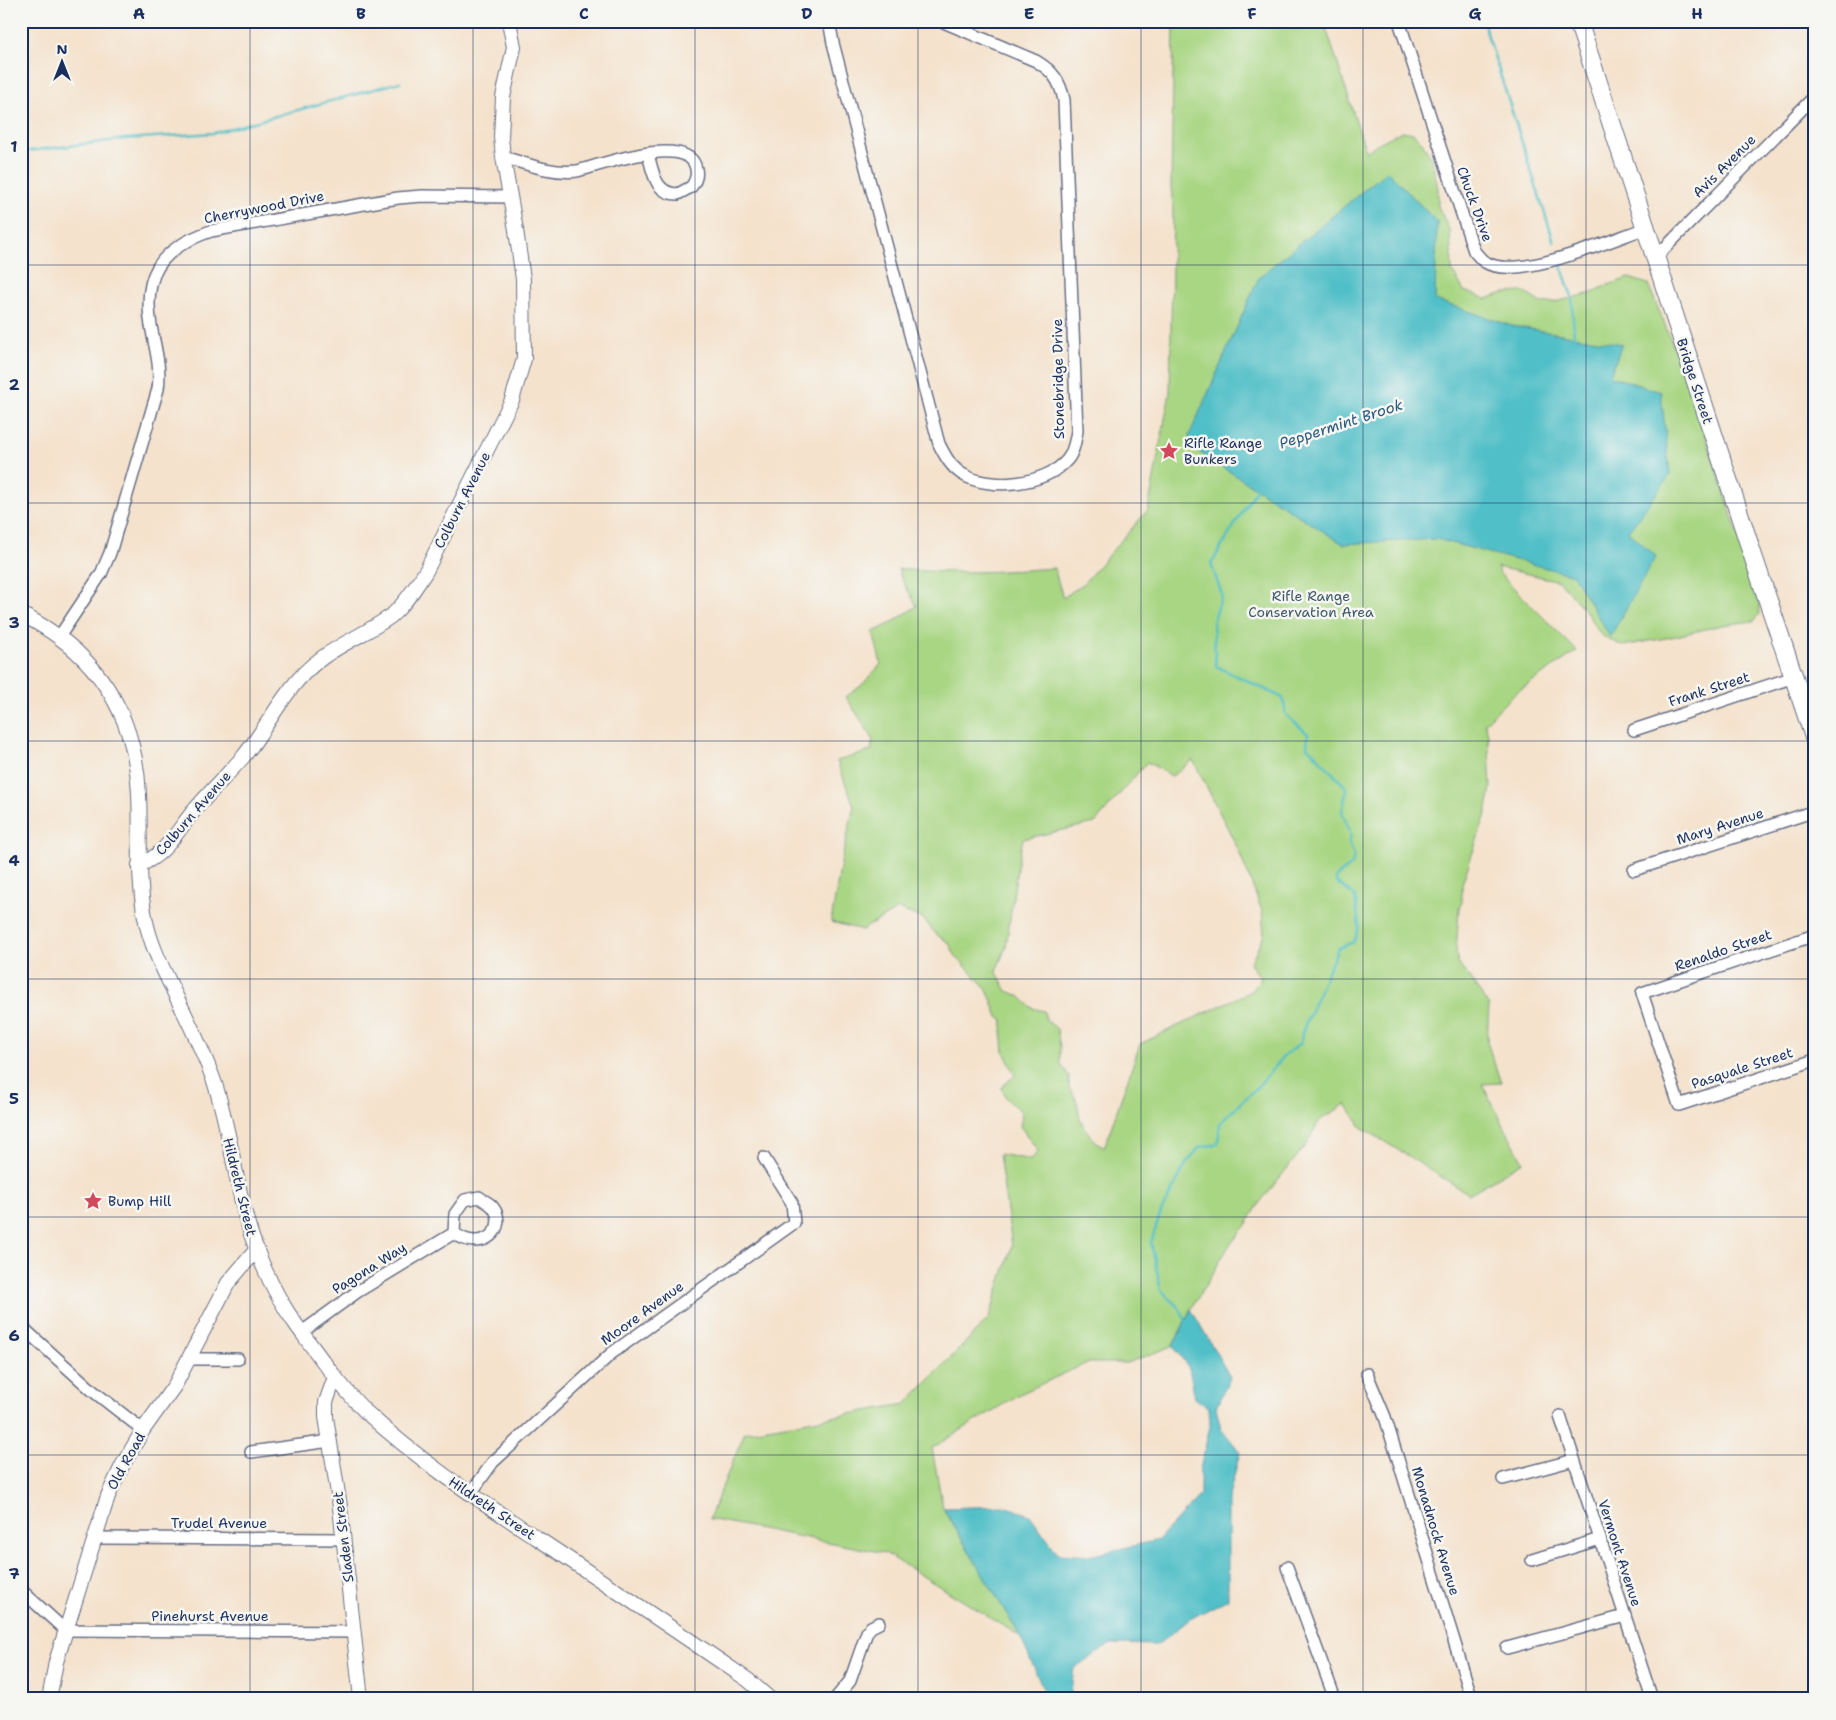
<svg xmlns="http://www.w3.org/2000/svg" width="1836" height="1720" viewBox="0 0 1836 1720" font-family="'Shantell Sans',sans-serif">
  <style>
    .green { fill: #a9d683; stroke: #628270; fill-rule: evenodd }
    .water { fill: #51bfc7; stroke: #367792 }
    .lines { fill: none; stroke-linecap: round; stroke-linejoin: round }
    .stream { stroke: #51bfc7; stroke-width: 2.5 }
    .minor-casing { stroke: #676e84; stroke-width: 14 }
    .tertiary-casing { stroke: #676e84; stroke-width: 16 }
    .primary-casing { stroke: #676e84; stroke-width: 20 }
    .minor { stroke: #fff; stroke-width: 11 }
    .tertiary { stroke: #fff; stroke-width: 14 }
    .primary { stroke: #fff; stroke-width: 18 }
    .grid { fill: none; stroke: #1b2f5e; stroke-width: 1; stroke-opacity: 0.55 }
    .labels { text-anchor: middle; stroke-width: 5; stroke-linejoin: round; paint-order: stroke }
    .street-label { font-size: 14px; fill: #1b2f5e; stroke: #f6f6f2 }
    .poi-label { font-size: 14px; fill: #1b2f5e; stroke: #f6f6f2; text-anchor: start }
    .park-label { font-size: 14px; fill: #3e5967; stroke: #f6f6f2 }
    .water-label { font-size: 15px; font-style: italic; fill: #2b5a7e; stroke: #f6f6f2 }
    .neatline { fill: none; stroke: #1b2f5e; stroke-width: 2 }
    .grid-label { font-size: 16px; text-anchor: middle; font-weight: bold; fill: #1b2f5e }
  </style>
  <rect width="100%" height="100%" fill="#f6f6f2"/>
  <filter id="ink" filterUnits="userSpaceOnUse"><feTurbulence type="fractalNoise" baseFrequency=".02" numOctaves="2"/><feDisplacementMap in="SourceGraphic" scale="10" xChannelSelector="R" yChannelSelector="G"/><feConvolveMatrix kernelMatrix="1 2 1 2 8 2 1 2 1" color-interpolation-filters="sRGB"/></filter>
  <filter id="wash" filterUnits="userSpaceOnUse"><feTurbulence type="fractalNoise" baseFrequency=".0096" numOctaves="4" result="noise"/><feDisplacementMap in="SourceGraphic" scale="20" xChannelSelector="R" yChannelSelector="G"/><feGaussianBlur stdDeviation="1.12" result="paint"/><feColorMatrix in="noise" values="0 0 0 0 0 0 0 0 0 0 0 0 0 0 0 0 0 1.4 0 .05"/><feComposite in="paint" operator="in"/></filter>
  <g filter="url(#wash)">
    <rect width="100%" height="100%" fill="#f4e2cc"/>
    <path class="green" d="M1174 21H1324L1366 152 1377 144 1402 131 1413 133 1422 142 1432 161 1438 188V206L1450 231 1452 270 1464 291 1487 299 1503 293 1524 292 1541 303 1555 302 1592 293 1605 286 1629 278 1648 284C1692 385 1723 491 1758 595L1760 614 1754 621 1722 625 1672 637 1622 646 1601 635 1584 609 1559 581 1497 567 1500 574 1577 651 1514 694 1485 723 1488 734 1491 788 1486 814 1462 884V902L1459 908 1456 953 1458 963 1489 1005 1487 1042 1501 1083 1482 1084 1523 1162 1469 1194 1361 1127 1346 1104 1319 1121 1306 1145 1261 1201 1246 1225 1229 1246 1191 1309 1173 1346 1127 1363H1087L1020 1394 932 1448 943 1508 1020 1636 885 1553 709 1519 745 1432 906 1404 989 1318 1012 1246 999 1154 1031 1160 1038 1151 1020 1126C1025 1106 1017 1111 1007 1099 1005 1096 1003 1091 1001 1088L1015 1075 1004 1052 1002 1030 1003 1021 998 1017 987 989 955 955 949 943 937 935 922 918 898 909 862 930 831 922 841 863 854 806 837 761 871 751 873 739 846 697 862 685 881 664 873 632 890 624 917 606 902 580 898 569C949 574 1002 572 1054 568L1063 598 1083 584 1148 510 1170 392 1173 207 1171 188ZM1193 760 1238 849 1262 911 1264 935 1250 964 1261 978 1251 991 1140 1044 1104 1148C1096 1142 1085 1131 1081 1121 1076 1105 1081 1104 1069 1088V1076L1060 1063V1047L1057 1029 1046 1020 1044 1011 1032 1008 1020 996 1007 991 996 971 1006 947 1018 862 1023 839 1095 823 1147 762 1172 776Z"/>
    <g class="water">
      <polygon points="1387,171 1437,222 1435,300 1512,326 1622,344 1610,376 1661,392 1670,475 1628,532 1656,556 1610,637 1573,575 1436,539 1343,544 1194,449 1189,436 1259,277"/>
      <polygon points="1191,1309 1230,1377 1216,1407 1221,1428 1240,1452 1228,1500 1228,1599 1190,1619 1157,1645 1111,1644 1074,1668 1070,1699 1045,1699 1044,1691 1020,1636 943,1508 1004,1506 1030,1515 1058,1554 1089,1556 1158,1540 1200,1495 1200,1469 1210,1426 1209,1408 1195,1398 1189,1368 1173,1346"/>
    </g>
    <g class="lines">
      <g class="stream">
        <polyline points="1483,21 1554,242"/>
        <polyline points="21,152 125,139 214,133 400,82"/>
        <polyline points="1561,265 1572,297 1574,339"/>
        <path d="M1187 1323 1179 1308 1161 1290 1151 1242 1161 1212 1187 1162 1200 1147 1218 1144 1220 1123 1258 1086 1285 1055 1301 1043 1302 1032 1338 948 1354 942 1359 926 1355 896 1336 882V877L1352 865 1354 855 1349 842 1351 834 1342 812 1347 788C1333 775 1322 759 1307 747L1308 734 1286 715 1283 698 1216 666 1213 623 1222 595 1211 564 1257 488"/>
      </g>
    </g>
  </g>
  <g filter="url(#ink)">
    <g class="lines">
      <g class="minor-casing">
        <g id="minor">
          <path d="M829 21 833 43 939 444C945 456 951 467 962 474 989 491 1046 485 1067 460 1074 452 1075 441 1077 431L1064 100C1060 81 1053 71 1036 61L941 21"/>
          <path d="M1399 21 1474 251C1477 254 1481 260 1485 262 1516 282 1611 240 1646 228"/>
          <path d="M503 157C527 164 552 174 577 171 601 165 683 135 695 165 698 173 696 181 691 187L678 194C655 194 653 172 648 154"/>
          <polyline points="1655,258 1815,96"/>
          <path d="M59 637 101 574 110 553 158 389C161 369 156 351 152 331 141 276 159 249 211 231L398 198 422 196 510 197"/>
          <polyline points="1634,730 1794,677"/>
          <polyline points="1634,870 1815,811"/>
          <polyline points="1815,935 1642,993 1679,1105 1815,1060"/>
          <polyline points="21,1326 93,1391 143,1430"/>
          <path d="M302 1332 357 1292 454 1233 455 1214 465 1200 479 1197C483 1200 488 1202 492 1206 510 1227 483 1255 454 1233"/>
          <polyline points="188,1359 238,1359"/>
          <polyline points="1367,1374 1385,1417 1472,1699"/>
          <polyline points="1560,1416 1652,1699"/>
          <polyline points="251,1452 330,1441"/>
          <polyline points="1503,1479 1574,1460"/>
          <polyline points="471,1493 493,1462 612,1353 794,1223 792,1203 764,1158"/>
          <polyline points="94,1538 343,1539"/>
          <polyline points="1532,1560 1600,1539"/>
          <polyline points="1287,1567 1335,1699"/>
          <polyline points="21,1590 65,1630 354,1632"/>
          <polyline points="1507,1648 1625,1616"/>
          <polyline points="835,1699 850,1681 867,1632 871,1627 879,1623"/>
        </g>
      </g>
      <g class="tertiary-casing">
        <g id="tertiary">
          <path d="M21 614C95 651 135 711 139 794 141 835 137 876 145 917 150 944 163 969 175 994 189 1022 203 1051 214 1081 227 1120 233 1162 242 1202 252 1245 271 1290 297 1326 319 1356 340 1386 366 1412 418 1460 478 1499 537 1538 608 1585 678 1632 748 1680L770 1699"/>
          <path d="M139 865C164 856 176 833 192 813 208 794 226 776 243 757 263 733 277 704 298 680 324 649 359 639 391 616 405 604 416 587 426 571L512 400 524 359 523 279 516 230 503 157 501 137 503 97 514 47 509 21"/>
          <polyline points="335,1377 326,1402 326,1417 340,1507 361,1699"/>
          <polyline points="49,1699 56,1662 108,1496 122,1466 143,1430 175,1385 228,1283 257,1249"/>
        </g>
      </g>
      <g class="primary-casing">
        <polyline id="primary" points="1578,21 1754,559 1815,740"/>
      </g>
      <use href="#minor" class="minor"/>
      <use href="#tertiary" class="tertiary"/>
      <use href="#primary" class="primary"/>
    </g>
  </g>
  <path class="grid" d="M250 21V1699M473 21V1699M695 21V1699M918 21V1699M1141 21V1699M1363 21V1699M1586 21V1699M21 265H1815M21 503H1815M21 741H1815M21 979H1815M21 1217H1815M21 1455H1815"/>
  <defs>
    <g id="sight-bare" transform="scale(1.5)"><path d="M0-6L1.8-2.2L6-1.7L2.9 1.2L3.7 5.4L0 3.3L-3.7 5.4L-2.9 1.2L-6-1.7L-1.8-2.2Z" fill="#d1495b" stroke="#f6f6f2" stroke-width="2.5" paint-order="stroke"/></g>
  </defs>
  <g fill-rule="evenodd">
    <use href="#sight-bare" x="1169" y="451"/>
    <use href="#sight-bare" x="93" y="1201"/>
  </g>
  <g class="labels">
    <g class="street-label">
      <text transform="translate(1724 166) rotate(-45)" y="5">Avis Avenue</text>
      <text transform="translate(1475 204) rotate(70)" y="5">Chuck Drive</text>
      <text transform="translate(264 207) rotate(-11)" y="5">Cherrywood Drive</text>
      <text transform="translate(1058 379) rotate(-91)" y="5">Stonebridge Drive</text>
      <text transform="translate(1695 381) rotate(72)" y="5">Bridge Street</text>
      <text transform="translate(462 500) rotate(-63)" y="5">Colburn Avenue</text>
      <text transform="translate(1709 689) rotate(-18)" y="5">Frank Street</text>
      <text transform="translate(193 813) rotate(-49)" y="5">Colburn Avenue</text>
      <text transform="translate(1720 826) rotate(-18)" y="5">Mary Avenue</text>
      <text transform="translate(1723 950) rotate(-19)" y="5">Renaldo Street</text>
      <text transform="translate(1742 1068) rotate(-18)" y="5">Pasquale Street</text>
      <text transform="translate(240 1187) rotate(76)" y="5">Hildreth Street</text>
      <text transform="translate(369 1268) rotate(-32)" y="5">Pagona Way</text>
      <text transform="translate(642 1313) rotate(-36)" y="5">Moore Avenue</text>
      <text transform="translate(126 1461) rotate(-61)" y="5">Old Road</text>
      <text transform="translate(492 1508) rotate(34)" y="5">Hildreth Street</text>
      <text x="219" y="1528">Trudel Avenue</text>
      <text transform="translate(1436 1531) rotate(73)" y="5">Monadnock Avenue</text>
      <text transform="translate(343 1537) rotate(-97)" y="5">Sladen Street</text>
      <text transform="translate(1620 1553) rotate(72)" y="5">Vermont Avenue</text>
      <text x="210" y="1621">Pinehurst Avenue</text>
    </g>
    <g class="poi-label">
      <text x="1184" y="448">Rifle Range<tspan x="1184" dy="16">Bunkers</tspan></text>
      <text x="108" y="1206">Bump Hill</text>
    </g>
    <g class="park-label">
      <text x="1311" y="601">Rifle Range<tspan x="1311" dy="16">Conservation Area</tspan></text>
    </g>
    <g class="water-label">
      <text transform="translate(1341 424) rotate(-18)" y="5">Peppermint Brook</text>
    </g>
  </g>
  <rect width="1836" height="1720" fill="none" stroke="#f6f6f2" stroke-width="55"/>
  <g transform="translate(62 62)" stroke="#f6f6f2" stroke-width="4" paint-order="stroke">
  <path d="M0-4L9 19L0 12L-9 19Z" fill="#1b2f5e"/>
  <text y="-8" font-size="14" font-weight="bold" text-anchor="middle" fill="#1b2f5e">N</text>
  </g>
  <rect x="28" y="28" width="1780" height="1664" class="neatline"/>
  <g class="grid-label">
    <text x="139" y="19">A</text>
    <text x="361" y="19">B</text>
    <text x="584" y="19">C</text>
    <text x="807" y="19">D</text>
    <text x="1029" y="19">E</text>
    <text x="1252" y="19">F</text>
    <text x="1475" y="19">G</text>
    <text x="1697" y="19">H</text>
    <text x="14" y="152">1</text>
    <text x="14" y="390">2</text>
    <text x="14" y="628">3</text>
    <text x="14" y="866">4</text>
    <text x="14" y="1104">5</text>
    <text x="14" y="1341">6</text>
    <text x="14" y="1579">7</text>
  </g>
</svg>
